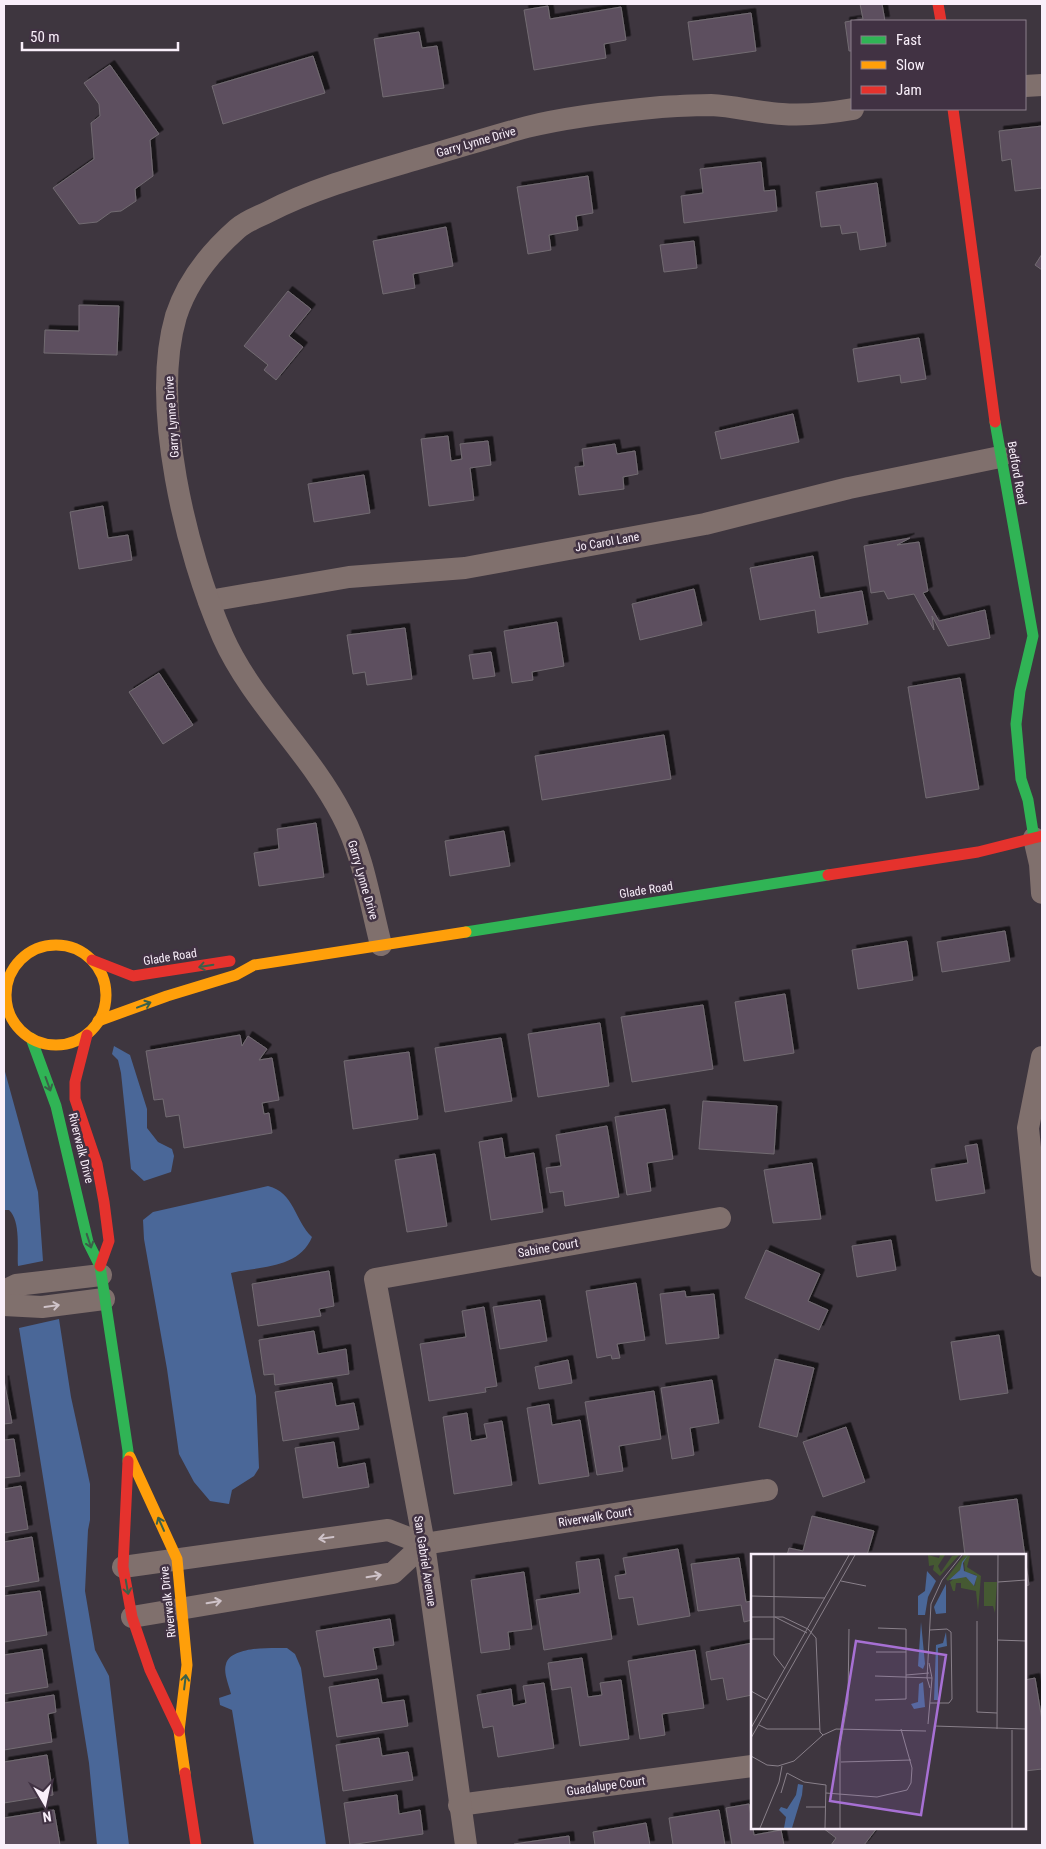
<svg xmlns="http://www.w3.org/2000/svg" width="1046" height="1849" viewBox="0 0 1046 1849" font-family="'Roboto Condensed',sans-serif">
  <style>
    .water { fill: #4a6798 }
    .building { fill: #5d505e; stroke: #726b72; filter: url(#shadow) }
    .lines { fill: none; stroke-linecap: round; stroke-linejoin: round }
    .street { stroke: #80706d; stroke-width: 22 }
    .fast { stroke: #30b455; stroke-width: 11 }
    .slow { stroke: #ff9f0a; stroke-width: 11 }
    .jam { stroke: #e5322d; stroke-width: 11 }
    .oneway { stroke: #3b6049 }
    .oneway2 { stroke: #cfc3c9 }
    .labels { text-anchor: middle; stroke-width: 5; stroke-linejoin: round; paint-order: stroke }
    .street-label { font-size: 12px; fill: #f9effa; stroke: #413243 }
    .inset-road { fill: none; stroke: #89808a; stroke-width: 1 }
    .view { fill: #a770d4; fill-opacity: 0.15; stroke: #a770d4; stroke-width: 2.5 }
    .inset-edge { fill: none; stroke: #f9effa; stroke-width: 2.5 }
  </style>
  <defs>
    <filter id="shadow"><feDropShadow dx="4.5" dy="-4.5" stdDeviation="0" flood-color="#0009"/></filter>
  </defs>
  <rect width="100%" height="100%" fill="#3e363f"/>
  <g class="water">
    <polygon points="114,1046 130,1055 147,1109 147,1128 158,1142 172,1149 174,1156 171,1172 144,1181 131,1169 121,1073 118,1060 112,1054"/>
    <path d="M4 1068 38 1192 43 1261 18 1266C17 1251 21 1221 9 1210H4Z"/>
    <path d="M268 1186C295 1193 294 1220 312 1237 299 1269 260 1266 231 1273L256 1396 259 1468 254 1476 232 1490 229 1504 210 1501 194 1482 179 1454 167 1369 144 1239 143 1220 153 1212Z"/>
    <polygon points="59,1319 71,1397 90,1484 90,1520 88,1530 85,1591 95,1650 109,1676 129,1845 97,1845 89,1763 19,1328"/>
    <path d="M287 1648 295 1654 301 1668 326 1845H254L232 1710 220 1705 219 1698 231 1694C229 1685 223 1673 226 1664 231 1646 272 1648 287 1648Z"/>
  </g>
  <g class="building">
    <polygon points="860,4 882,4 885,21 852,21 852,51 849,51 845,22 863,19"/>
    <polygon points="548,6 550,19 621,7 626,40 604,44 606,58 534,70 524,10"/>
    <polygon points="751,13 756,51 693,60 688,22"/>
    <polygon points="419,32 422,48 437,46 444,88 383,97 374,39"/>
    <polygon points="313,56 325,93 223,124 212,86"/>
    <polygon points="110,65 159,134 150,140 153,176 135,189 136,201 121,211 111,212 97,222 79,224 53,188 94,159 91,123 100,116 99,104 84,83"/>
    <polygon points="1042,126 1042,188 1015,191 1011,159 1002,161 999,131"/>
    <polygon points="761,162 764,191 775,190 777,211 684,223 681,196 703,193 700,169"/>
    <polygon points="588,176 593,213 576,216 578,230 549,235 551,250 528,254 517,187"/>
    <polygon points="877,183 886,246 860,250 857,232 842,234 840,225 821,227 816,192"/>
    <polygon points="446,227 453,266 413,274 415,288 383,294 373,241"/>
    <polygon points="694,241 697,268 664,272 660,245"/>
    <polygon points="1042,254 1042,270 1035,265"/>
    <polygon points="288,291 311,309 289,336 303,347 276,380 264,370 268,365 244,346"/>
    <polygon points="79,305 119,306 117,355 44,353 45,330 79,331"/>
    <polygon points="919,338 926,379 901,383 900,375 858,382 853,349"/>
    <polygon points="793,414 799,442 721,459 715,432"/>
    <polygon points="448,436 451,461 462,459 460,444 488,441 491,465 470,468 474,500 429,506 421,439"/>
    <polygon points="615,444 617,454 635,451 638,474 623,477 624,489 579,495 575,467 584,466 582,449"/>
    <polygon points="364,475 370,513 314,522 308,484"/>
    <polygon points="103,506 108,538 128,535 132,560 79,569 70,512"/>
    <polygon points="910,538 897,545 919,542 928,591 923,593 939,621 985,610 990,638 948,646 932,616 934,630 914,594 888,599 884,591 871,593 864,546"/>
    <polygon points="813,556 820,598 862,591 868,624 818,633 815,610 760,620 750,568"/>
    <polygon points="694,589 702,625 640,640 632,604"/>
    <polygon points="557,622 564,666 532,672 533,680 512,683 504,631"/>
    <polygon points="405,628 412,679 367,685 365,672 353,674 347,635"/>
    <polygon points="491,652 495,676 473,679 469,655"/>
    <polygon points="159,673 193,725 163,744 129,692"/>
    <polygon points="960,678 979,789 926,798 908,687"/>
    <polygon points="664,735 671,779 542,800 535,756"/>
    <polygon points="316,823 324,877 259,886 254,853 279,849 277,829"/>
    <polygon points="504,831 510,866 450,876 445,841"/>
    <polygon points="1005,931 1010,961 942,972 937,942"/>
    <polygon points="907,941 913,980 858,989 852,950"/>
    <polygon points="785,994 794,1053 744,1061 735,1002"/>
    <polygon points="703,1005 713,1069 632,1082 621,1017"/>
    <polygon points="600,1023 609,1086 538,1097 528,1034"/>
    <polygon points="240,1035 242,1046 248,1036 267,1049 259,1060 272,1058 279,1100 262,1103 264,1114 269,1113 272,1133 184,1148 179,1115 166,1117 163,1099 154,1100 146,1051"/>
    <polygon points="501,1038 512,1101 445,1112 435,1048"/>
    <polygon points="409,1052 418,1119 353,1129 344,1061"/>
    <polygon points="703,1101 777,1106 774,1154 699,1149"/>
    <polygon points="665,1109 673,1159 647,1163 651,1191 627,1195 615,1117"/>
    <polygon points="607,1126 619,1197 565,1206 563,1191 550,1193 546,1168 561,1166 556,1135"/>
    <polygon points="502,1138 505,1158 534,1153 543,1212 491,1220 479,1142"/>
    <polygon points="977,1144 985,1193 936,1201 931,1169 968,1163 965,1146"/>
    <polygon points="435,1154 447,1226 407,1232 395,1160"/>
    <polygon points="812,1163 821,1219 773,1223 764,1170"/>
    <polygon points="891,1240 896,1270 857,1277 852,1246"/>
    <polygon points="766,1250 820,1274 808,1301 828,1310 819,1330 745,1298"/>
    <polygon points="329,1271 334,1306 319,1309 321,1316 258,1326 252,1284"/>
    <polygon points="636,1283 645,1340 617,1344 620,1358 612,1359 611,1355 597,1358 586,1291"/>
    <polygon points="685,1291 686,1297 714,1294 719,1338 666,1344 660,1294"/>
    <polygon points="540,1300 547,1341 500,1349 493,1307"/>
    <polygon points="484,1307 497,1386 485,1388 486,1392 429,1401 420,1344 466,1337 462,1311"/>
    <polygon points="314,1331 318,1354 346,1349 349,1374 275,1385 274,1374 264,1375 259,1340"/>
    <polygon points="999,1335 1008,1393 960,1400 951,1342"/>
    <polygon points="775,1359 814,1368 797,1437 759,1427"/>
    <polygon points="568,1360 572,1383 539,1389 535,1367"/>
    <polygon points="4,1380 12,1423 4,1424"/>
    <polygon points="712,1380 719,1423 690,1428 694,1455 672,1459 661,1388"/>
    <polygon points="332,1383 336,1406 354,1403 359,1429 283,1441 275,1392"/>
    <polygon points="654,1391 661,1439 619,1446 623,1471 597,1475 585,1402"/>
    <polygon points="549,1404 552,1425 580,1420 589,1476 539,1484 527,1408"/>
    <polygon points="467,1413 471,1441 487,1438 484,1424 502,1421 512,1485 454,1494 443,1417"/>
    <polygon points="846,1427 865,1482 823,1497 803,1442"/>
    <polygon points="14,1439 20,1476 4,1478 4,1440"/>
    <polygon points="334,1442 338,1468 365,1463 369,1487 303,1498 295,1448"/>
    <polygon points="21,1486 28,1529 4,1533 4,1489"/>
    <polygon points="1017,1499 1029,1585 1025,1586 1025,1555 965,1555 959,1507"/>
    <polygon points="812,1516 874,1531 867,1555 787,1555 789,1548 803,1551"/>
    <polygon points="32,1537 39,1581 4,1587 4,1542"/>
    <polygon points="678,1549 690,1616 638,1625 633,1597 619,1599 615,1576 626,1574 623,1558"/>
    <polygon points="739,1558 746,1602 752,1601 752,1620 744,1622 741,1605 698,1611 691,1564"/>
    <polygon points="599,1559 612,1639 544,1650 536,1600 580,1593 576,1562"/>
    <polygon points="524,1572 532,1629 508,1632 510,1649 481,1653 471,1580"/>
    <polygon points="40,1591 47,1635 4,1642 4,1596"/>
    <polygon points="390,1619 394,1645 373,1648 377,1669 324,1677 316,1631"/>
    <polygon points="752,1643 752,1695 727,1700 723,1678 711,1680 706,1652"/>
    <polygon points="42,1649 48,1687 4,1694 4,1655"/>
    <polygon points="695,1650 704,1708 662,1714 665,1735 640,1739 628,1661"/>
    <polygon points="582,1658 588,1697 602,1695 600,1683 621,1680 629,1739 580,1746 571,1687 552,1690 548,1663"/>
    <polygon points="1035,1678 1042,1720 1042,1769 1025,1771 1025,1680"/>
    <polygon points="378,1679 382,1703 404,1700 408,1726 337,1737 329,1687"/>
    <polygon points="544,1683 554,1748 498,1757 493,1726 483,1728 477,1695 511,1689 513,1706 526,1703 523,1686"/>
    <polygon points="54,1695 56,1712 48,1714 52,1742 4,1750 4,1703"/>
    <polygon points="379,1738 382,1756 408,1752 413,1780 343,1791 336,1745"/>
    <polygon points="47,1755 53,1795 4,1803 4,1762"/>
    <polygon points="397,1795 399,1814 420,1810 423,1834 350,1845 344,1803"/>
    <polygon points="749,1804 754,1835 781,1830 784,1845 732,1845 726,1808"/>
    <polygon points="54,1810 60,1845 4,1845 4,1818"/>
    <polygon points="719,1810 725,1845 673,1845 669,1818"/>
    <polygon points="646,1823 650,1845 595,1845 593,1832"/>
    <polygon points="823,1828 877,1828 864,1845 831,1845 836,1838"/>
    <polygon points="569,1836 570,1845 514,1845 514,1844"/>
  </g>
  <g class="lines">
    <g class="street">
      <polyline points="1025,86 1042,85"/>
      <polyline points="209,601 349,577 465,568 705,524 849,488 1000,457"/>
      <polyline points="1034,838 1040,864 1042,893"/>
      <path d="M381 945C370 902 363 854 342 815 309 751 252 702 223 637 186 553 150 405 176 316 187 282 211 252 237 229 246 221 258 217 268 212 315 188 366 174 417 159 453 149 490 137 527 127 567 117 619 111 661 107 678 106 695 105 711 105 735 106 759 113 782 114 807 116 830 113 853 109"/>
      <polyline points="1042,1057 1028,1128 1042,1266"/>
      <polyline points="4,1291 16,1285 101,1275"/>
      <polyline points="4,1305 42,1307 104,1299"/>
      <polyline points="123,1567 388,1530 424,1544 767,1490"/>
      <polyline points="132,1617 393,1573 424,1544"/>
      <polyline points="459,1805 752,1766"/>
      <polyline points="466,1845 424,1544 375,1279 720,1218"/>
    </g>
    <g class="fast">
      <polyline points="995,422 1033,636 1020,691 1016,724 1021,779 1028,800 1034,838"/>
      <polyline points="466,932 828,875"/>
      <polyline points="31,1038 56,1106 88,1242 100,1266 128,1451 128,1461"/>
    </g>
    <g class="slow">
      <circle cx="56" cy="995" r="50"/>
      <polyline points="98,1021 167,996 236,975 254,965 466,932"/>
      <polyline points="130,1457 177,1559 187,1665 179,1731 185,1773"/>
    </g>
    <g class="jam">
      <polyline points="938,4 941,21"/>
      <polyline points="953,109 995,422"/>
      <polyline points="828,875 978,852 1042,836"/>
      <polyline points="92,960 133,976 230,961"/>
      <polyline points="87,1035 75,1082 75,1099 97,1164 104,1202 109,1241 100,1266"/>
      <polyline points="128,1461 123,1567 132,1617 150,1670 179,1731"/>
      <polyline points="185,1773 196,1845"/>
    </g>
  </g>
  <defs><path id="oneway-shaft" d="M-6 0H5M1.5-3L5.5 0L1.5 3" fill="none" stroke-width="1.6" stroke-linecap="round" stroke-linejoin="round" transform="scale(1.25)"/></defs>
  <g class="oneway">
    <use href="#oneway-shaft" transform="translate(206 966) rotate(170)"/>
    <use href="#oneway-shaft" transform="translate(144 1005) rotate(-21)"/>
    <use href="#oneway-shaft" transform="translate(48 1084) rotate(70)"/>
    <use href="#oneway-shaft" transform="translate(89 1241) rotate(72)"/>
    <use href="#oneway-shaft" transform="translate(161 1524) rotate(-114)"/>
    <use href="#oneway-shaft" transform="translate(127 1587) rotate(80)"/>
    <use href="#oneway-shaft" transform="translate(185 1682) rotate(-83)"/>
  </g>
  <g class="oneway2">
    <use href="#oneway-shaft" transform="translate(52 1306) rotate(-8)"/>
    <use href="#oneway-shaft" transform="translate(326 1538) rotate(172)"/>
    <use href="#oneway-shaft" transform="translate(374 1576) rotate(-9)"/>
    <use href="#oneway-shaft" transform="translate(214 1602) rotate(-9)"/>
  </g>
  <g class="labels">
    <g class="street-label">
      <text transform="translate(476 142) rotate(-16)" y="4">Garry Lynne Drive</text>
      <text transform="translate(172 417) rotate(-94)" y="4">Garry Lynne Drive</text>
      <text transform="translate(1017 473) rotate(80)" y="4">Bedford Road</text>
      <text transform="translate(607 542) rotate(-10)" y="4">Jo Carol Lane</text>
      <text transform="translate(363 880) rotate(74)" y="4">Garry Lynne Drive</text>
      <text transform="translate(646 890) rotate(-9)" y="4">Glade Road</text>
      <text transform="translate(170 957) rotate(-9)" y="4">Glade Road</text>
      <text transform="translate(81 1148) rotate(76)" y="4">Riverwalk Drive</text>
      <text transform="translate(548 1248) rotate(-10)" y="4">Sabine Court</text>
      <text transform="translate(595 1517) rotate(-9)" y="4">Riverwalk Court</text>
      <text transform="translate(425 1561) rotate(81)" y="4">San Gabriel Avenue</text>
      <text transform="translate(168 1602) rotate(-96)" y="4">Riverwalk Drive</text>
      <text transform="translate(606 1786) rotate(-8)" y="4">Guadalupe Court</text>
    </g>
  </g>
  <g transform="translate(751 1554)">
    <rect width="275" height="275" fill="#3e363f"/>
    <path d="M177 1 188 4 189 1H194L187 12 190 18 201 2 208 1 189 22 182 16 183 11 178 12ZM213 1 219 2 216 13 230 22 227 57 225 37 210 34V29H205L204 37H202L199 28 205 23H215L224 32 225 21 214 18 213 7 209 16 197 27 195 25ZM233 28H246L244 59 242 52H233Z" fill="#455932"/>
    <path d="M217 1 212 9 213 17 226 22 223 32 215 23 198 26 209 16 211 8ZM176 17 185 27 177 43 174 61H167V42L174 37ZM195 30V59L185 60 183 53ZM170 68 174 110 172 115 167 112ZM195 78 196 92 187 94V146H183L185 91 192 89ZM172 128 174 153 163 155 160 150 167 148 168 130ZM47 230 52 231 51 241 41 274H33L35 263 28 256 30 253 36 255 45 241Z" fill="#4a6798"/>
    <path class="inset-road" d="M23 1V101L34 115M90 27 115 32M247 28 275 26M0 42 74 44M0 63H32L57 75 65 84 69 178 72 181M24 63 56 79M226 67V158L246 159M179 76 196 75 200 78 201 145 198 149H179M0 85H23M246 86 275 87M125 98H155M155 121 178 119M124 122 181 124M179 134 176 124 180 50 191 26 211 1M0 137 16 146M124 146 155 145V75L127 74M177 170 181 124 178 109M8 171 16 175H69M183 172 275 175M0 174 98 1M246 175 247 1M0 184 104 1M0 202 16 211 27 212 43 207 72 181 85 175 175 177M90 208 160 206M30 239 36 219 53 228 75 231 74 274M75 239 126 243 156 236 160 229 161 214 150 175M55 253H74M9 274 28 228 31 212M89 274V192L97 146 98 75M261 274V176"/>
    <path class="view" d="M105 87 195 101 170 261 79 247Z"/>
    <rect width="275" height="275" class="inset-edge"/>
  </g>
  <rect width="1046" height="1849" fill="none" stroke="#f9effa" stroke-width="10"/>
  <rect x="851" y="20" width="175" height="90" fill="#413243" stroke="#8b7e8c"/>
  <rect x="861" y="36" width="25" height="8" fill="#30b455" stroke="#8b7e8c"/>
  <text x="896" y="45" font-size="15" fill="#f9effa">Fast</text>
  <rect x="861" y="61" width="25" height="8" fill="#ff9f0a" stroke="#8b7e8c"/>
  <text x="896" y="70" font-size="15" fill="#f9effa">Slow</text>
  <rect x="861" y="86" width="25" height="8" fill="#e5322d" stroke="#8b7e8c"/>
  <text x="896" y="95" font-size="15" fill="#f9effa">Jam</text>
  <g transform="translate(45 1804) rotate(171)" stroke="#413243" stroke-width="4" paint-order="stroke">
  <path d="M0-4L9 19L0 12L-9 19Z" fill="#f9effa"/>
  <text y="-8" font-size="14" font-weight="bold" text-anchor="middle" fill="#f9effa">N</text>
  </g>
  <path d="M22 42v8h156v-8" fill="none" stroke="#f9effa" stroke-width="2.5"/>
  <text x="30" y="42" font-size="15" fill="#f9effa" stroke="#413243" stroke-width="4" paint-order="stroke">50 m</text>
</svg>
